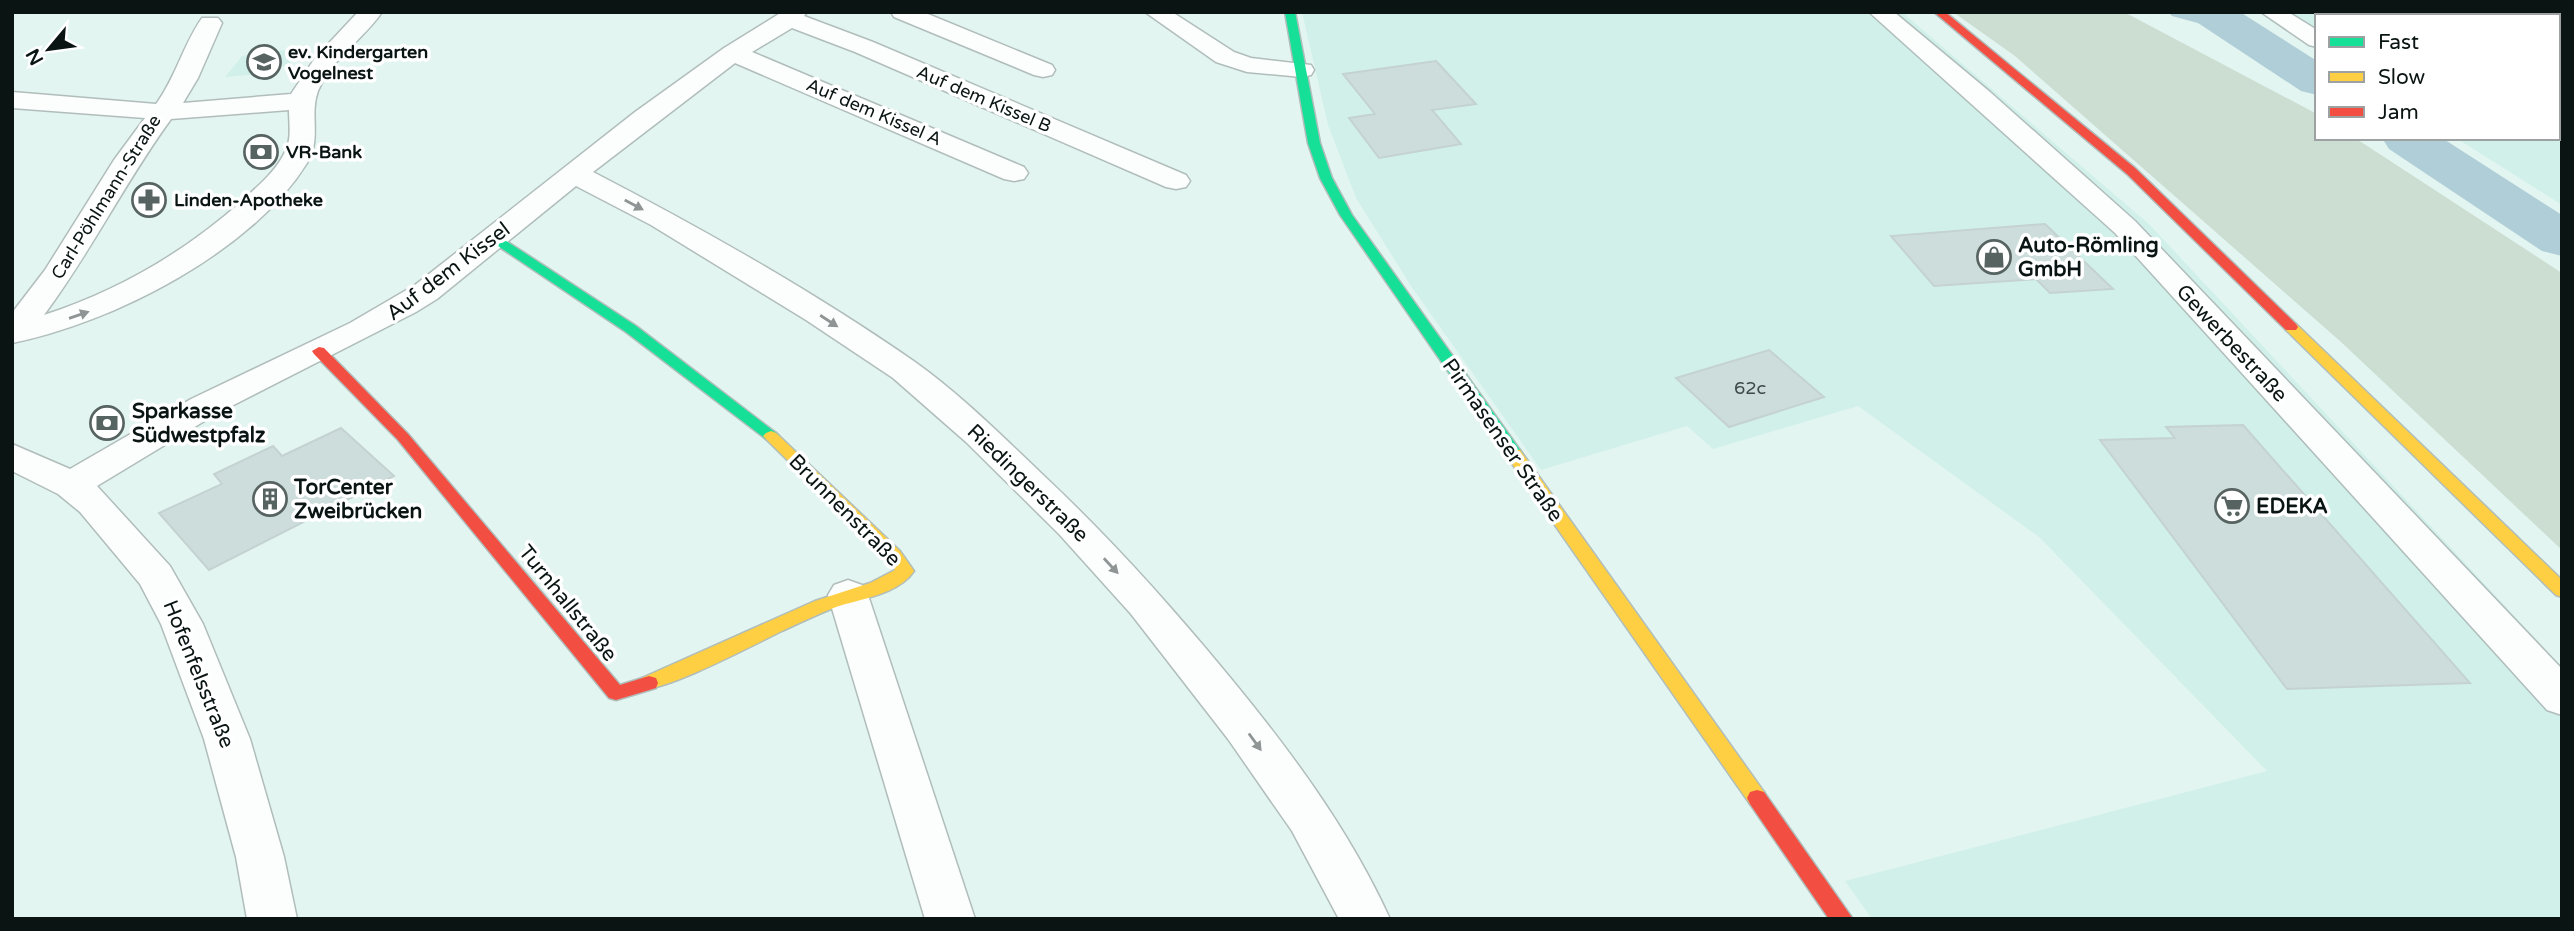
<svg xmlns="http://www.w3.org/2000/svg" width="2574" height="931" viewBox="0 0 2574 931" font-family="'Varela Round',sans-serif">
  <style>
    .built { fill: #d1f0ea }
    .green { fill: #ccddd2 }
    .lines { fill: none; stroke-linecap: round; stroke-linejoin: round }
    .stream { stroke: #b0ced7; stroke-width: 9 }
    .river { fill: #b0ced7; fill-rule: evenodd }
    .building { fill: #cddddc; stroke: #c4d2d1; stroke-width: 2 }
    .street-casing { stroke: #b0bdbb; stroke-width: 3 }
    .fast-casing { stroke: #b0bdbb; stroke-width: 3 }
    .slow-casing { stroke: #b0bdbb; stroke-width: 3 }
    .jam-casing { stroke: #b0bdbb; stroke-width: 3 }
    .street { fill: #fbfefd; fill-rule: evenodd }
    .fast { fill: #16e098; fill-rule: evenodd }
    .slow { fill: #ffcf43; fill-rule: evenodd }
    .jam { fill: #f24e42; fill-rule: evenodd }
    .rail { stroke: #c0c5c4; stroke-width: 3.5; stroke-dasharray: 6 6; stroke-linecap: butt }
    .oneway { fill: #8f9594 }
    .labels { text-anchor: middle; stroke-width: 7; stroke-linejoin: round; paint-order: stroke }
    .far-poi-label { font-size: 18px; font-weight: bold; fill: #0a1513; stroke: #fff; text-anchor: start }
    .far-street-label { font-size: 18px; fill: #0a1513; stroke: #fff }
    .number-label { font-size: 18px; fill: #3d4947 }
    .poi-label { font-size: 21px; font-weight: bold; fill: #0a1513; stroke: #fff; text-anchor: start }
    .street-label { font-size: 21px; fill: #0a1513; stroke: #fff }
  </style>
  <rect width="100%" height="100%" fill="#e3f5f1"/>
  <g class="built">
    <polygon points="1302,12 1902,12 2150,225 2562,667 2562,919 1872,919 1845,881 2267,771 2039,537 1858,406 1713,449 1687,426 1541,470 1411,286 1356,198 1328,125"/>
    <polygon points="2286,12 2525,12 2532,16 2317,16 2317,50 2282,28 2308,27"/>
    <polygon points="2558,30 2562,32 2562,205 2456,138 2558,138"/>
    <polygon points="293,49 285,59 293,59 289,65 281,66 275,73 225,77 242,56"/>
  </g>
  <polygon class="green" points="1953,12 2124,12 2317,114 2317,138 2355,138 2562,273 2562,550 2340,341 2015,56"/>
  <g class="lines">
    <polyline class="stream" points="2174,12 2233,28"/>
    <g class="river">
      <polygon points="2189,12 2240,12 2317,61 2317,95 2301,91 2195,21"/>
      <polygon points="2382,138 2442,138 2562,215 2562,256 2542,251 2389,149"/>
    </g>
  </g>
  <g class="building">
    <polygon points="1436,61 1476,104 1432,110 1461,144 1379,158 1349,118 1375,114 1343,74"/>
    <polygon points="2045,224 2113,289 2050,293 2036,279 1934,286 1891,236"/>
    <polygon points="1769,350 1824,397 1729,427 1676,378"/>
    <polygon points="2243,425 2470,683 2287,689 2100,440 2175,438 2166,427"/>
    <polygon points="341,428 394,476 209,570 159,513 222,484 214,474 273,446 282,456"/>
  </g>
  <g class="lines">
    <g class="street-casing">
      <g id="street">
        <path d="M358 12H382C364 39 331 59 318 91 309 115 322 139 307 163 252 252 112 323 12 343V313L45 270 114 160 145 118 12 108V92L156 104C176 77 183 45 202 18H218L222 23 198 78 183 103 291 94 315 58ZM289 110C289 124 292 139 285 152 276 171 258 186 243 200 185 252 118 291 44 315 91 252 125 182 171 119Z"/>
        <path d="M782 12H807L804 16 873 42 1186 175 1190 181 1186 187 1176 189 1166 187 855 52 792 28 752 52 1024 167 1028 173 1024 179 1014 181 1004 179 735 63 593 172C703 229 813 291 915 362 960 394 1001 435 1041 473 1106 534 1166 600 1223 669 1287 746 1348 827 1390 919H1339L1292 831 1228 739 1131 614 1059 534 966 442 893 378 806 320 651 225 576 186 437 299 416 312 216 414 97 486 170 566 203 624 250 739 284 857 297 919H247L236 857 204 739 161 624 140 584 80 512 58 494 12 471V444L70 469 191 399 350 323 415 285 635 112 724 48Z"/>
        <polygon points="891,12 923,12 1052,65 1055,70 1052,75 1043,77 1034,75 894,17"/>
        <polygon points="1145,12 1172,12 1234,52 1251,58 1311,65 1314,70 1311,75 1302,77 1247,72 1216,62"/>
        <polygon points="1869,12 1894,12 1990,92 2135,221 2562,669 2562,715 2547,710 2115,233"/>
        <polygon points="2261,12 2288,12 2317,30 2317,47 2309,45"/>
        <polygon points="848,580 862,585 868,595 975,919 925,919 828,595 834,585"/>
      </g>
    </g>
    <g class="fast-casing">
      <g id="fast">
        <polygon points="1285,12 1295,12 1320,143 1332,178 1352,215 1520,450 1522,454 1520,458 1508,458 1340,215 1320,178 1308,143"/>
        <polygon points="494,233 636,326 776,433 779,436 776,439 766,439 626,332 489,240 489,234"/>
      </g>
    </g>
    <g class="slow-casing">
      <g id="slow">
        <polygon points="2291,323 2296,324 2562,580 2562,597 2556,595 2286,330 2284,327"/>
        <path d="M771 431 776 433 900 551 914 571C899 594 860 599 836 607 818 614 799 623 782 631 759 642 661 694 642 688L640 683 642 678 815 601 870 583 895 570 888 559 766 439 763 436 766 433Z"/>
        <polygon points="1514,449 1520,450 1764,792 1767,798 1764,804 1757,806 1750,804 1508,458 1506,454"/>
      </g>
    </g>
    <g class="jam-casing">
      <g id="jam">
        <polygon points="1934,12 1945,12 2135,168 2296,324 2298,327 2296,330 2286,330 2127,174"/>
        <polygon points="319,347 324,348 408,434 620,685 649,676 656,678 658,683 656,688 616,700 609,698 398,440 314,354 312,351"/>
        <polygon points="1757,790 1764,792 1853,919 1829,919 1750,804 1747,798 1750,792"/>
      </g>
    </g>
    <use href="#street" class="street"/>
    <use href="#fast" class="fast"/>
    <use href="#slow" class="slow"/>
    <use href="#jam" class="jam"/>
    <polyline class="rail" points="2548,12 2554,16"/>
  </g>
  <defs><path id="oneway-solid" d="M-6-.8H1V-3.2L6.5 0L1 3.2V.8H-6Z" transform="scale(1.75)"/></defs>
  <g class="oneway">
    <use href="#oneway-solid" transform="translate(634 205) rotate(28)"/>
    <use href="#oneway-solid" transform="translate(79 315) rotate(-19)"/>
    <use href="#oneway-solid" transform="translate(829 321) rotate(33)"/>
    <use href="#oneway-solid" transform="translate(1111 566) rotate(47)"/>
    <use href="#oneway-solid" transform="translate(1255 742) rotate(54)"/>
  </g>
  <defs>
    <g id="school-ring" transform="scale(1.75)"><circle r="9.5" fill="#fff" stroke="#566361" stroke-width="1.5"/><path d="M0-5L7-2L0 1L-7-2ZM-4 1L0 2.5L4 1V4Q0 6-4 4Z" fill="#566361"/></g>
    <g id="bank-ring" transform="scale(1.75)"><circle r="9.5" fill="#fff" stroke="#566361" stroke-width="1.5"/><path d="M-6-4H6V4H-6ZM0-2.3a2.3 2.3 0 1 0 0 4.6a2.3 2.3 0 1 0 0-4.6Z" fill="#566361"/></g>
    <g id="pharmacy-ring" transform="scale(1.75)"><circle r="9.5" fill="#fff" stroke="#566361" stroke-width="1.5"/><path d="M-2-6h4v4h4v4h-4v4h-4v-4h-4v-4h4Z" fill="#566361"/></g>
    <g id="shop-ring" transform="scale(1.75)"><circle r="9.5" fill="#fff" stroke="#566361" stroke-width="1.5"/><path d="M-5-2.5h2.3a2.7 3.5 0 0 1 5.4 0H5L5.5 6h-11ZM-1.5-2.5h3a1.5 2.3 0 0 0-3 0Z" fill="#566361"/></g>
    <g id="building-ring" transform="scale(1.75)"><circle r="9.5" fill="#fff" stroke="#566361" stroke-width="1.5"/><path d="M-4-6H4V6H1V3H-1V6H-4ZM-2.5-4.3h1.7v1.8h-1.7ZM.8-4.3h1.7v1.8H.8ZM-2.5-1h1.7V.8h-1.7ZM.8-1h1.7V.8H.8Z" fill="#566361"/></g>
    <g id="supermarket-ring" transform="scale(1.75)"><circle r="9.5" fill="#fff" stroke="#566361" stroke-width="1.5"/><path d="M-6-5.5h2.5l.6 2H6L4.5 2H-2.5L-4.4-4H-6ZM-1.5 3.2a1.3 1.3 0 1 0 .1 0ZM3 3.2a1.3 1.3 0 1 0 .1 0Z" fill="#566361"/></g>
  </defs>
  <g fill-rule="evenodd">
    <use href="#school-ring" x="264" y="62"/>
    <use href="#bank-ring" x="261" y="152"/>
    <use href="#pharmacy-ring" x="149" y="200"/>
    <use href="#shop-ring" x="1994" y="257"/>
    <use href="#bank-ring" x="107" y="423"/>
    <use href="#building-ring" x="270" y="499"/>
    <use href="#supermarket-ring" x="2232" y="506"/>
  </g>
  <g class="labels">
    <g class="far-poi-label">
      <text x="288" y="58">ev. Kindergarten<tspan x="288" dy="21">Vogelnest</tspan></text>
      <text x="286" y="158">VR-Bank</text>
      <text x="174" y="206">Linden-Apotheke</text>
    </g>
    <g class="far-street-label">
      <text transform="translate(984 99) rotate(23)" y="6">Auf dem Kissel B</text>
      <text transform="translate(874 112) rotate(23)" y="6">Auf dem Kissel A</text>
      <text transform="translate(106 197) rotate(-58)" y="6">Carl-Pöhlmann-Straße</text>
    </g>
    <g class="number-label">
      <text x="1750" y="394">62c</text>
    </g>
    <g class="poi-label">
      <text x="2018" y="252">Auto-Römling<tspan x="2018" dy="24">GmbH</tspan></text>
      <text x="132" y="418">Sparkasse<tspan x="132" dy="24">Südwestpfalz</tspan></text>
      <text x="294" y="494">TorCenter<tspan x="294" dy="24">Zweibrücken</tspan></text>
      <text x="2256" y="513">EDEKA</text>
    </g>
    <g class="street-label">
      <text transform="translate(448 271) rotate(-37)" y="7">Auf dem Kissel</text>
      <text transform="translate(2232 343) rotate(47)" y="7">Gewerbestraße</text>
      <text transform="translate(1503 440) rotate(55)" y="7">Pirmasenser Straße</text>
      <text transform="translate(1028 483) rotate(44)" y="7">Riedingerstraße</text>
      <text transform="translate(845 510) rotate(45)" y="7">Brunnenstraße</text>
      <text transform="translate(568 603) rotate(51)" y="7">Turnhallstraße</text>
      <text transform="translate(199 674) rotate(68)" y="7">Hofenfelsstraße</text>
    </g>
  </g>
  <rect width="2574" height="931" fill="none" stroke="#0a1513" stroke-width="28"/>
  <rect x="2315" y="14" width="245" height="126" fill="#ffffff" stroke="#9da1a1" stroke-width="2"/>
  <rect x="2329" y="37" width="35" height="10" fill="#16e098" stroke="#9da1a1" stroke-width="2"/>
  <text x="2378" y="49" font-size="21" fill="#0a1513">Fast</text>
  <rect x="2329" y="72" width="35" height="10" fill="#ffcf43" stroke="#9da1a1" stroke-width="2"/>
  <text x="2378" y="84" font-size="21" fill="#0a1513">Slow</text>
  <rect x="2329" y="107" width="35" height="10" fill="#f24e42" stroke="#9da1a1" stroke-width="2"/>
  <text x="2378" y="119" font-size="21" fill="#0a1513">Jam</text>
  <g transform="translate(49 49) rotate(241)" stroke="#ffffff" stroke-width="5" paint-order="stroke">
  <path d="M0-5L12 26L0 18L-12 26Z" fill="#0a1513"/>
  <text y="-10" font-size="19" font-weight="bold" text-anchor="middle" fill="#0a1513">N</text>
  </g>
</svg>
